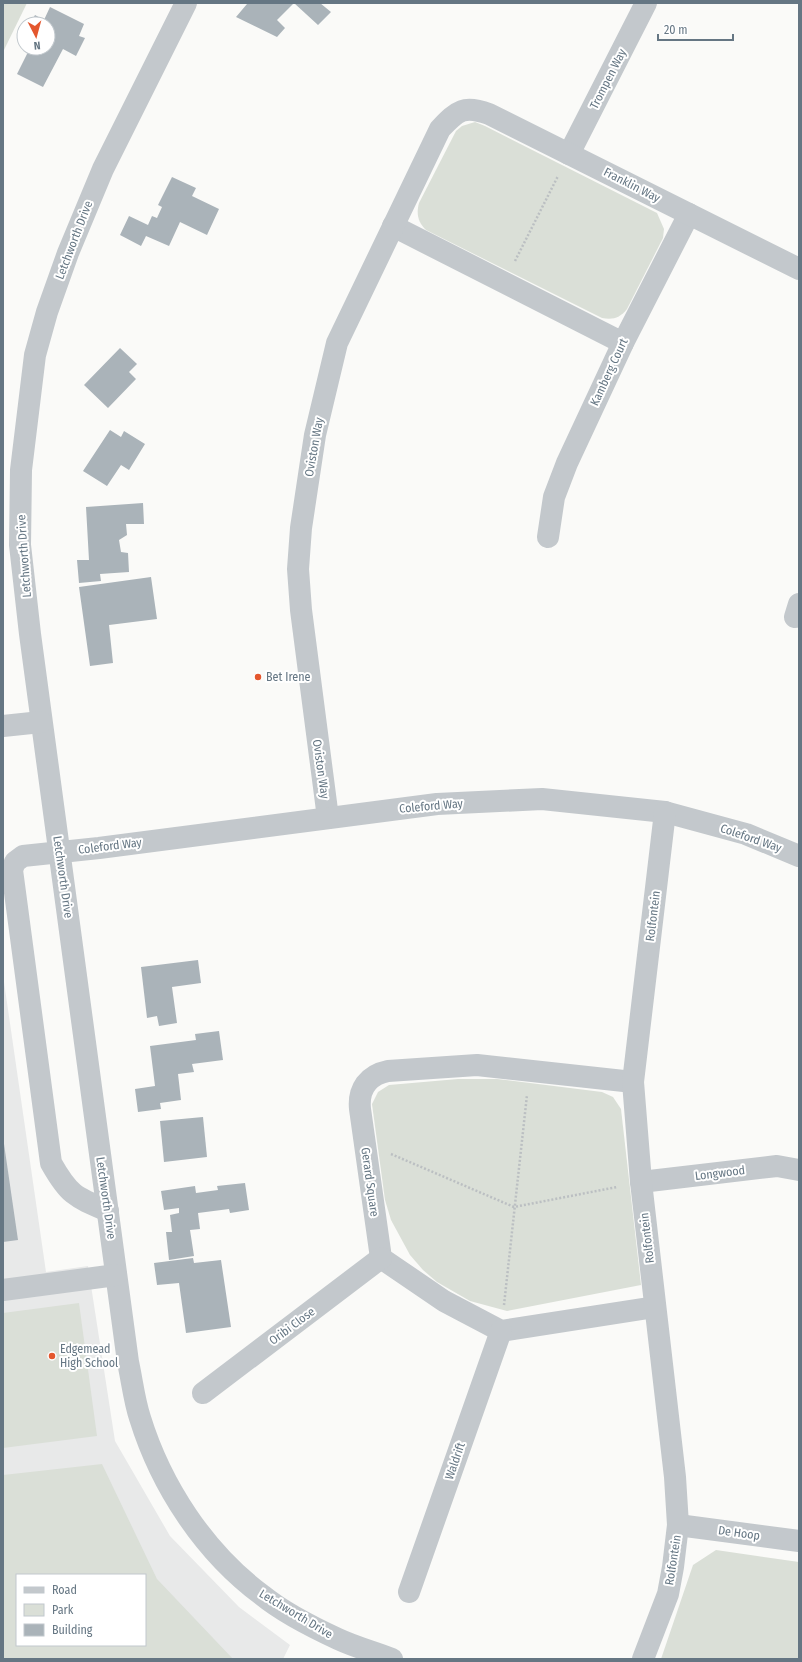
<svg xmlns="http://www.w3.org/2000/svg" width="802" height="1662" viewBox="0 0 802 1662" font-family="'Fira Sans Condensed',sans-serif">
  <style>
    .built { fill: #e8e9e9; fill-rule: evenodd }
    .green { fill: #dadfd7; fill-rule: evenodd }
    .building { fill: #aab3b9 }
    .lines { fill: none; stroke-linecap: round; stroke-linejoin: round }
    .path { stroke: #bbbfc2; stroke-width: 2.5; stroke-dasharray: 2 2; stroke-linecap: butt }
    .minor { stroke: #c3c8cc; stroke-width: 22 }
    .poi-dot { fill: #e4572e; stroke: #fff; stroke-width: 1.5 }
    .labels { text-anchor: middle; stroke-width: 4; stroke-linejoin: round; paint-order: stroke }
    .street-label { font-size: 12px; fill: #657683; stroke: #fff }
    .poi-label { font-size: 12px; fill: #657683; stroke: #fff; text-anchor: start }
  </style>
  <rect width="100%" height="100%" fill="#fafaf8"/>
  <path class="built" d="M3 975 46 1272 88 1266 115 1441 170 1536 239 1607 290 1645 283 1659H3ZM17 1575H145V1645H17Z"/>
  <g class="green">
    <polygon points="3,3 27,3 3,52"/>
    <path d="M475 122 485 126 657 213 664 229 663 238 627 309C620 318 613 320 602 318L426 230C418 222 416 214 419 203L456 131 462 126Z"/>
    <polygon points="458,1079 497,1079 602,1092 613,1097 621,1109 641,1285 507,1311 470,1301 437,1282 423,1270 410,1255 391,1220 385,1200 372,1104 378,1092 389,1085"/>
    <polygon points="79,1303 97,1436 3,1448 3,1313"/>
    <path d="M102 1464 157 1579 233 1659H3V1475ZM17 1575H145V1645H17Z"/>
    <polygon points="716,1550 799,1562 799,1659 661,1659 693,1565"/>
  </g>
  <g class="building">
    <polygon points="246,3 320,3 331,12 318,25 294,3 277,20 285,28 277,37 236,17 247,4"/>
    <polygon points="50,7 84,24 79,36 85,38 76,56 63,49 43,87 17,74 30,48 48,48 48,24 30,24 35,15 44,20"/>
    <polygon points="172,177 196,188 192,196 219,209 207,235 180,222 169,246 146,236 141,246 120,235 129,216 148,225 152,216 157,218 162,207 158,205"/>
    <polygon points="120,348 137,364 129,372 136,379 108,408 84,385"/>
    <polygon points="110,430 121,437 124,431 145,444 129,470 121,465 107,486 83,471"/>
    <polygon points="143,503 144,524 126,524 127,535 119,540 121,552 128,553 129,572 100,574 101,581 79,583 77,560 89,560 86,507"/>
    <polygon points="151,577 157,619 109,625 113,663 90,666 79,587"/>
    <polygon points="198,960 201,983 172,987 177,1023 159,1026 157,1016 147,1018 141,967"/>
    <polygon points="219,1031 223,1060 192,1064 194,1072 178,1074 181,1100 160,1103 161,1109 138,1112 135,1089 155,1086 150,1046 196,1040 195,1034"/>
    <polygon points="203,1117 207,1157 164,1162 160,1121"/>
    <polygon points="3,1137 18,1240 3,1242"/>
    <polygon points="245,1183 249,1210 230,1213 229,1209 198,1213 200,1229 190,1230 194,1256 169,1260 166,1232 172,1232 170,1215 179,1213 179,1208 164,1210 161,1191 195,1186 196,1193 218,1190 217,1186"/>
    <polygon points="193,1258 194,1263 221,1260 231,1327 186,1333 179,1283 157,1285 154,1263"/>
  </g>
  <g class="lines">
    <g class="path">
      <polyline points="515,261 558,176"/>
      <polyline points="391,1154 514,1207 617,1187"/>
      <polyline points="504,1305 527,1095"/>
    </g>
    <g class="minor">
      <path d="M186 3 103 169 68 253 47 312 35 355 21 470 20 545 30 634 128 1362C132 1380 134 1400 140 1418 161 1486 204 1552 262 1595 284 1613 312 1627 338 1639 355 1647 374 1652 392 1659"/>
      <polyline points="569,154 646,3"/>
      <polyline points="393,226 623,343"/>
      <polyline points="548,537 554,497 567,463 623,343 689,214"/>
      <polyline points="795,617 799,604"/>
      <polyline points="3,726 41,722"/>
      <path d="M328 818 301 610 298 569 301 528 315 435 337 343 440 129C458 110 464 105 489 114L799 269"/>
      <path d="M633 1082 477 1065 388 1071C368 1075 358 1089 360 1109L381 1258 444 1301 501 1331 655 1307"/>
      <polyline points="641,1182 777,1166 799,1170"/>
      <path d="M108 1211C75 1197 69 1195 51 1163L12 870 15 862 23 856 99 848 437 804 542 799 665 812 746 834 799 856"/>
      <polyline points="3,1290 116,1275"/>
      <polyline points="203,1393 381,1258"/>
      <polyline points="678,1525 799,1541"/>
      <polyline points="409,1592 501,1331"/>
      <polyline points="643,1659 668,1594 673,1567 678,1525 675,1477 641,1182 633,1082 665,812"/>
    </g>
  </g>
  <g class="poi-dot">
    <circle cx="258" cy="677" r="4"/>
    <circle cx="52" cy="1356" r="4"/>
  </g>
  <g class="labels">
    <g class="street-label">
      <text transform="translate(608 79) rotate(-63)" y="4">Trompen Way</text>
      <text transform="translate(632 185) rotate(27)" y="4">Franklin Way</text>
      <text transform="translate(74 240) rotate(-69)" y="4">Letchworth Drive</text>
      <text transform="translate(609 372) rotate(-65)" y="4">Kamberg Court</text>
      <text transform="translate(314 447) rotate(-80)" y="4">Oviston Way</text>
      <text transform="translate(24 556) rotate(-94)" y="4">Letchworth Drive</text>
      <text transform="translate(321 769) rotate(82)" y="4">Oviston Way</text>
      <text transform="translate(431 806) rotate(-5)" y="4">Coleford Way</text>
      <text transform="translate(751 838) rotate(19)" y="4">Coleford Way</text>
      <text transform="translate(110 846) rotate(-7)" y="4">Coleford Way</text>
      <text transform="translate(63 877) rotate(82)" y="4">Letchworth Drive</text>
      <text transform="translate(653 916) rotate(-83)" y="4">Rolfontein</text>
      <text transform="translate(720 1173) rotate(-7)" y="4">Longwood</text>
      <text transform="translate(370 1182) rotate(82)" y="4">Gerard Square</text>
      <text transform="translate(106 1198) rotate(82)" y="4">Letchworth Drive</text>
      <text transform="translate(647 1238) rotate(-97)" y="4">Rolfontein</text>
      <text transform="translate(292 1326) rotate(-37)" y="4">Oribi Close</text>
      <text transform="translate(455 1461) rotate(-71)" y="4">Waldrift</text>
      <text transform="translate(739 1533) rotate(8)" y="4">De Hoop</text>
      <text transform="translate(673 1560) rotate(-81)" y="4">Rolfontein</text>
      <text transform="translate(296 1614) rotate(31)" y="4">Letchworth Drive</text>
    </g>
    <g class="poi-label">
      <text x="266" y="681">Bet Irene</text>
      <text x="60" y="1353">Edgemead<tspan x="60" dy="14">High School</tspan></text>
    </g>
  </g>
  <rect width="802" height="1662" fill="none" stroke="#657683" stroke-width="8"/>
  <rect x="16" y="1574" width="130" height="72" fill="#ffffff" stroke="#c1c8cd"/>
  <rect x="24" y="1587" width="20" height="6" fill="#c3c8cc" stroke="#c1c8cd"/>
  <text x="52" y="1594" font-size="12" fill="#657683">Road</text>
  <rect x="24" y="1604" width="20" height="12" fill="#dadfd7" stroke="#c1c8cd"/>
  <text x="52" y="1614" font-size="12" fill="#657683">Park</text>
  <rect x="24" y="1624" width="20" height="12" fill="#aab3b9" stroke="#c1c8cd"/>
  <text x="52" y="1634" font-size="12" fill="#657683">Building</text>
  <g transform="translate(36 36) rotate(174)"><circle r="19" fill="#ffffff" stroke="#c1c8cd"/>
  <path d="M0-3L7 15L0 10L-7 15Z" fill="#e4572e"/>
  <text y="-6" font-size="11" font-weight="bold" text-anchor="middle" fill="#657683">N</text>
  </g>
  <path d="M658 34v6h75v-6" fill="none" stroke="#657683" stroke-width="2"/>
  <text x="664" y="34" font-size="12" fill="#657683" stroke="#ffffff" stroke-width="3" paint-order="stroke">20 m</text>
</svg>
